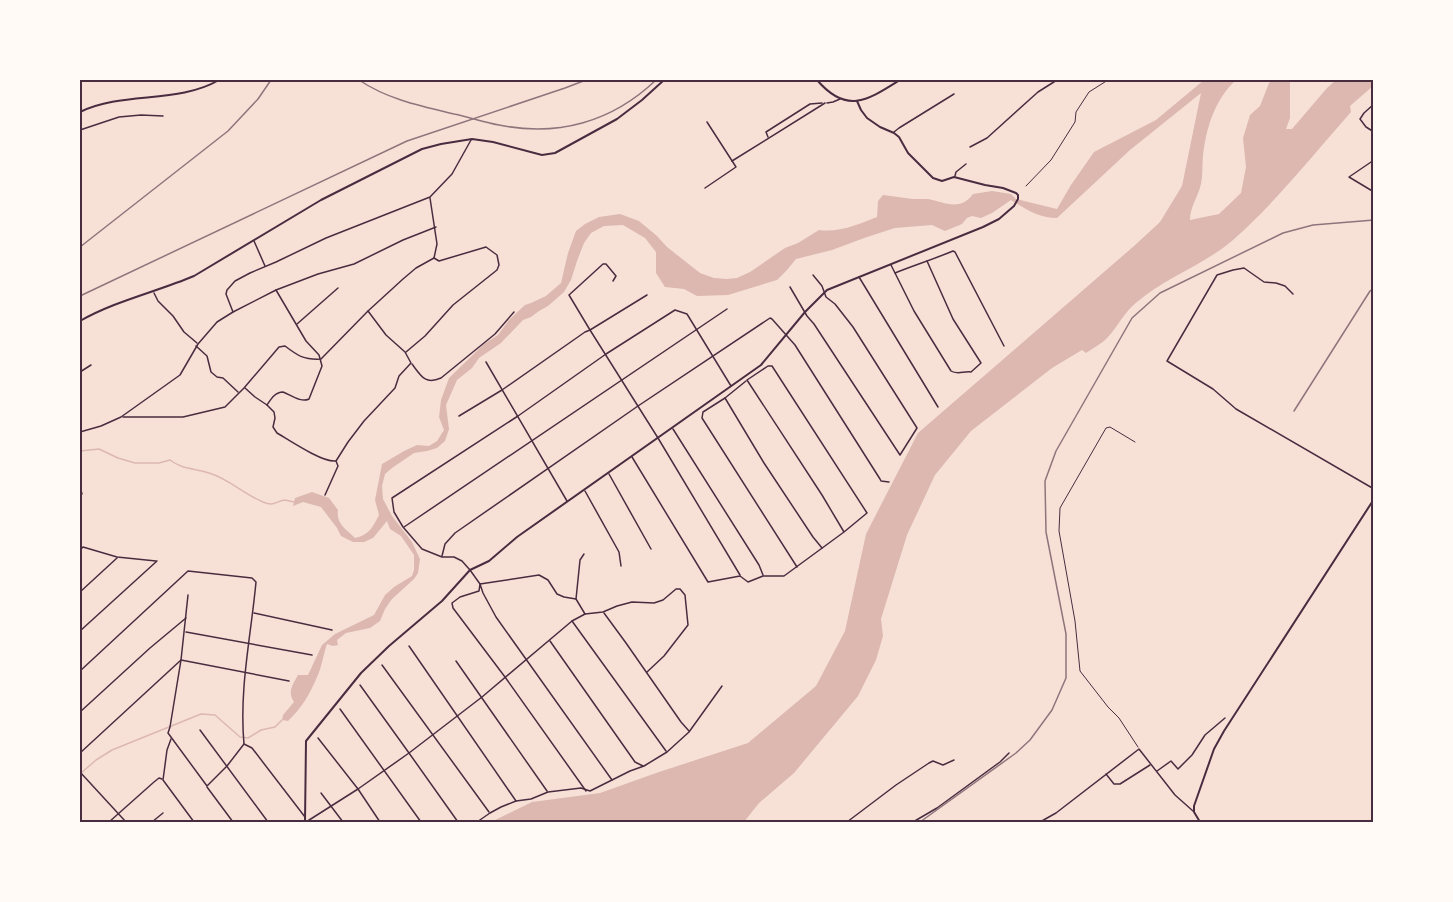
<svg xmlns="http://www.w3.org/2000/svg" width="1453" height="902" viewBox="0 0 1453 902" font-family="Literata,serif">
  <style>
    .water { fill: #dcb8b0 }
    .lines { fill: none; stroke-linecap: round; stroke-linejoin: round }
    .stream { stroke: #dcb8b0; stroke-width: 1.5 }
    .service { stroke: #4a2c40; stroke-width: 1 }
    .minor { stroke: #4a2c40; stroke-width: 1.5 }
    .tertiary { stroke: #4a2c40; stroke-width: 2 }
    .secondary { stroke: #4a2c40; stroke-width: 2 }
    .rail { stroke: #8f747c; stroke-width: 1.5 }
    .neatline { fill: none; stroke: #4a2c40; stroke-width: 2 }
  </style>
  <rect width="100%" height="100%" fill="#f7e1d7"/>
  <path class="water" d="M1204 80H1236C1215 99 1206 128 1203 156 1202 165 1203 175 1201 184 1198 197 1190 207 1190 220L1219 214 1241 193 1246 167 1243 138 1250 115 1260 106 1269 83 1272 80H1290V118L1286 129H1292L1327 88 1336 80H1373V86L1350 106 1351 112C1313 155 1276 202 1233 240 1204 265 1166 277 1137 302 1125 311 1118 326 1108 337 1102 344 1093 348 1086 353L1082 350 1052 368 971 431 935 475 907 535 881 619 883 636 876 660 858 696 794 773 759 803 744 822H491L532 802 600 793 659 772 748 743 816 686 845 631 866 534 918 433 1134 246 1160 222 1182 186 1201 93 1130 150 1057 218C1038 218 1026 209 1011 200L992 213 981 218 972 216 967 218 962 224 945 231 932 225 895 228 867 237 832 250 796 259 787 270 777 280 728 295 697 296 684 289 665 287 656 273V252L645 238 623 225 604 226 591 233 584 243 577 261 571 280 564 292 548 306 539 311 531 317 523 320 501 343 479 358 472 368 457 380 446 405 449 429 445 441 437 448 427 451 414 453 392 468 385 474 382 486 383 499 392 516 412 542 420 559 418 573 414 579 392 599 385 609 380 621 370 628 346 633 337 640 338 645 333 646 327 644C323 655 322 667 317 677 310 694 301 709 288 721L282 720 283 715 294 702C287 692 293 684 298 675H308L322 645 335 634 374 615 385 595 394 587 412 576 414 570V555L401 536 390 529 387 521 373 538 364 542H353L341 536 337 528 321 507 303 502 293 506 295 498 312 492 329 498 338 510C336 524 346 529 355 538 369 535 373 527 379 515L375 500 382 464 404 451 417 445 429 446 437 441 444 430 439 417 441 400 449 378 484 344 498 335 509 320 525 305 531 303 546 296 561 283 568 253 576 231 585 224 599 217 620 214 639 221 657 236 667 247 700 273 714 278 727 279 737 278 750 272 785 248 798 243 819 230C839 233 859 224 877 217L878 201 883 195C893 196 903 198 913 199 918 199 923 199 928 199 944 202 960 212 973 194L992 191 1011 194 1016 199 1057 209 1071 185 1094 152 1156 120Z"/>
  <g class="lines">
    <g class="stream">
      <path d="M80 451 99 449 118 458 135 463H159L170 460C183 470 195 468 209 473 229 479 244 494 263 502 275 507 275 501 285 500 285 500 294 502 294 502"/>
      <polyline points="80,774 96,760 112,750 201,714 215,715 240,737 248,738 261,730 275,727 282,720"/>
      <polyline points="80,795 81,798 80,800"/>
    </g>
    <g class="service">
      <polyline points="1026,186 1051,160 1075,122 1076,112 1089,92 1108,80"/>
      <polyline points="1135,442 1110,427 1106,428 1060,508 1059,531 1075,621 1080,671 1108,707 1119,718 1138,747"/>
    </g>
    <g class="minor">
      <polyline points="827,103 833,102 840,99"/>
      <polyline points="1374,104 1364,113 1360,119 1366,127 1374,132"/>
      <polyline points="80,130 119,117 141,115 163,116"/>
      <polyline points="894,132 899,128 954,94"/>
      <polyline points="768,137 766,132 810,104 822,103"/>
      <polyline points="970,147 987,138 1038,92 1057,80"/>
      <polyline points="1374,160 1349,177 1374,192"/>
      <polyline points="732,161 825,103"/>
      <polyline points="955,176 956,172 966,164"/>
      <polyline points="705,188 736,167 707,122"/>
      <polyline points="430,198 437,244 434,258"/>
      <polyline points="254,241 265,266"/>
      <path d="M891 265 914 311 951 371C957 375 964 371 971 372L981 363 953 319 927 261"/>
      <path d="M895 273C915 265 934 259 953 251L955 252 1004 346"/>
      <polyline points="859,277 938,407"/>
      <polyline points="790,287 807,316 814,324 900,455 917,428 853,327 835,304 826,297 822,286 813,275"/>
      <path d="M276 290 306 341 319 355 322 366 309 399C301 403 291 395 283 392 275 392 271 399 267 405L274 412 275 418 273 427 277 433C289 440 323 463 336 461"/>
      <polyline points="154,293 158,301 173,316 184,332 197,343"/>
      <polyline points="1293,294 1285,286 1276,283 1264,282 1244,268 1233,270 1217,275 1167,361 1213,389 1236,409 1374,489"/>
      <polyline points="647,295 590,330 658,438 740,575"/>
      <polyline points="233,312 226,294 227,290 235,281 250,273 276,262 326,238 430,197 452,174 471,140"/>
      <polyline points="297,324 338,288"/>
      <polyline points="196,346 207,356 211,372 217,377 223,378 238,392"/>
      <polyline points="406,352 425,336 453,305 497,270 499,265 497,255 486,247 439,261 434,258"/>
      <polyline points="486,362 567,501"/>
      <path d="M412 364C421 376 425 385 441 378L495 334 514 312"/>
      <polyline points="80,372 91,365"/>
      <polyline points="746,381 725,398 764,463 813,537 822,548"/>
      <polyline points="245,388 255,397 267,405"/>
      <polyline points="725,398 703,412 702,418 797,567"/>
      <polyline points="459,416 502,390 585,332 590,330 569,295 603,264 606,264 616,276 613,281"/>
      <path d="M123 417H183L225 407 244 388 279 347 285 346C298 356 304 360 321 359L368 311 403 279 416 268 434 258"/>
      <polyline points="673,429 759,565 763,575"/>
      <polyline points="80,432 101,426 121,417 180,375 198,344 217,322 233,312 276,290 318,274 354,264 403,240 436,227"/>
      <polyline points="632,457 708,582 740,576 748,582 763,576 784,576 844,532 867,513 772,366 768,366 747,380 822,495 844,532"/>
      <polyline points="609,474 651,549"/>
      <polyline points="80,487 82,494"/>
      <polyline points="585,491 619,552 621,566"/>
      <polyline points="325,495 338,466 336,461 348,442 364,421 395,388 399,376 411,363 405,352 386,335 368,311"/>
      <polyline points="404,527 727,309"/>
      <polyline points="80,550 83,547 117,557 156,561"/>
      <polyline points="584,554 580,560 576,599 585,614"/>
      <polyline points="442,556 445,544 455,533 638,406 770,318 772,319 795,345 880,479 881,481 889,482"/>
      <polyline points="80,592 117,558"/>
      <polyline points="188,595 181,660 170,727 168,733 207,786 227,766 244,744"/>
      <polyline points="576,599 564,597 557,594 548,580 539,575 480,584 470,570 462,561 454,557 442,557 422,549 403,527 394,512 392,498 518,416 606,354 675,310 687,314 731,386"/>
      <polyline points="254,613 332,630"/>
      <polyline points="604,613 626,643 681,722 689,731"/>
      <polyline points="572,621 666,751"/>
      <polyline points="80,631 157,561"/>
      <polyline points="186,632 312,655"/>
      <polyline points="550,641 635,762 643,766"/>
      <polyline points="409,646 516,801"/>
      <polyline points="456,661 547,791"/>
      <polyline points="382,665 489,812"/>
      <path d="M80 671 188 571 252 578 256 582C251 636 239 689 244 744L252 748 305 817"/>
      <polyline points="360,685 409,753 458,822"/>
      <polyline points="340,709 421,822"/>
      <polyline points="80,712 150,648 186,618"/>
      <polyline points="200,730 268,822"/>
      <polyline points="318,738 358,789 380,822"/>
      <polyline points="171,739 167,750 163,780 194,822"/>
      <polyline points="80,753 181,660 289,681"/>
      <polyline points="1157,771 1171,761 1178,769 1192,755 1205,735 1225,718"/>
      <polyline points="80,772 126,822"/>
      <polyline points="1106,774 1114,784 1120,784 1150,765"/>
      <polyline points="207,787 233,822"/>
      <polyline points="586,791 505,677 453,608 452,603 460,597 479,591 480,584 483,593 496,617 612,780"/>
      <polyline points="321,793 343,822"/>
      <polyline points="109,822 154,782 159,778 162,779"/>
      <polyline points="152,822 163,813"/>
      <polyline points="306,822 358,789 409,753 482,697 572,621 585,614 603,612 617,606 632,602 654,603 663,600 676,589 680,589 685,595 688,625 664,656 647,672"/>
      <polyline points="477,822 490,813 501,807 516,801 531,799 548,792 581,788 590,791 630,771 644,766 667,752 689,732 722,686"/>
      <polyline points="847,822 896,785 929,763 933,761 943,765 954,760"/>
      <polyline points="913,822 937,808 1000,762 1009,753"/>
      <polyline points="1040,822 1056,813 1139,749 1175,795 1193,811"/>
    </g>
    <g class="tertiary">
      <path d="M817 80C847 115 868 100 900 80"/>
      <path d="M80 321C115 301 156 292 194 276L321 200 422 149 441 144 472 139 493 142 542 155 555 153 617 119 642 100 664 80"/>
      <polyline points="305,822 306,741 361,673 389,646 442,601 470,570 489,561 517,537 761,365 805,312 827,290 983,227 999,219 1014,206 1018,199 1018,195 1016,193 1003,188 985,185 954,177 942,181 933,178 908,153 899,137 894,133 880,127 867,118 861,110 857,101"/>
      <polyline points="1200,822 1194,812 1194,806 1214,749 1224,731 1374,499"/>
    </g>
    <path class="secondary" d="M80 112C123 91 178 104 219 80"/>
    <g class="rail">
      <path d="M359 80C387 99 420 106 454 114 469 117 483 122 499 125 558 137 612 122 656 80"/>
      <polyline points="80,247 228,131 258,99 271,80"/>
      <polyline points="80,296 407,141 565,88 586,80"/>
      <polyline points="1294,411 1370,291 1374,288"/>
      <polyline points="920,822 1016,753 1030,740 1052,710 1066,678 1066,634 1046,532 1045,481 1056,451 1132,318 1160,293 1283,233 1313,225 1374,220"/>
    </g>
  </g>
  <rect width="1453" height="902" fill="none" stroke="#fffaf5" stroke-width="162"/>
  <rect x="81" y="81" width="1291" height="740" class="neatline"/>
</svg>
